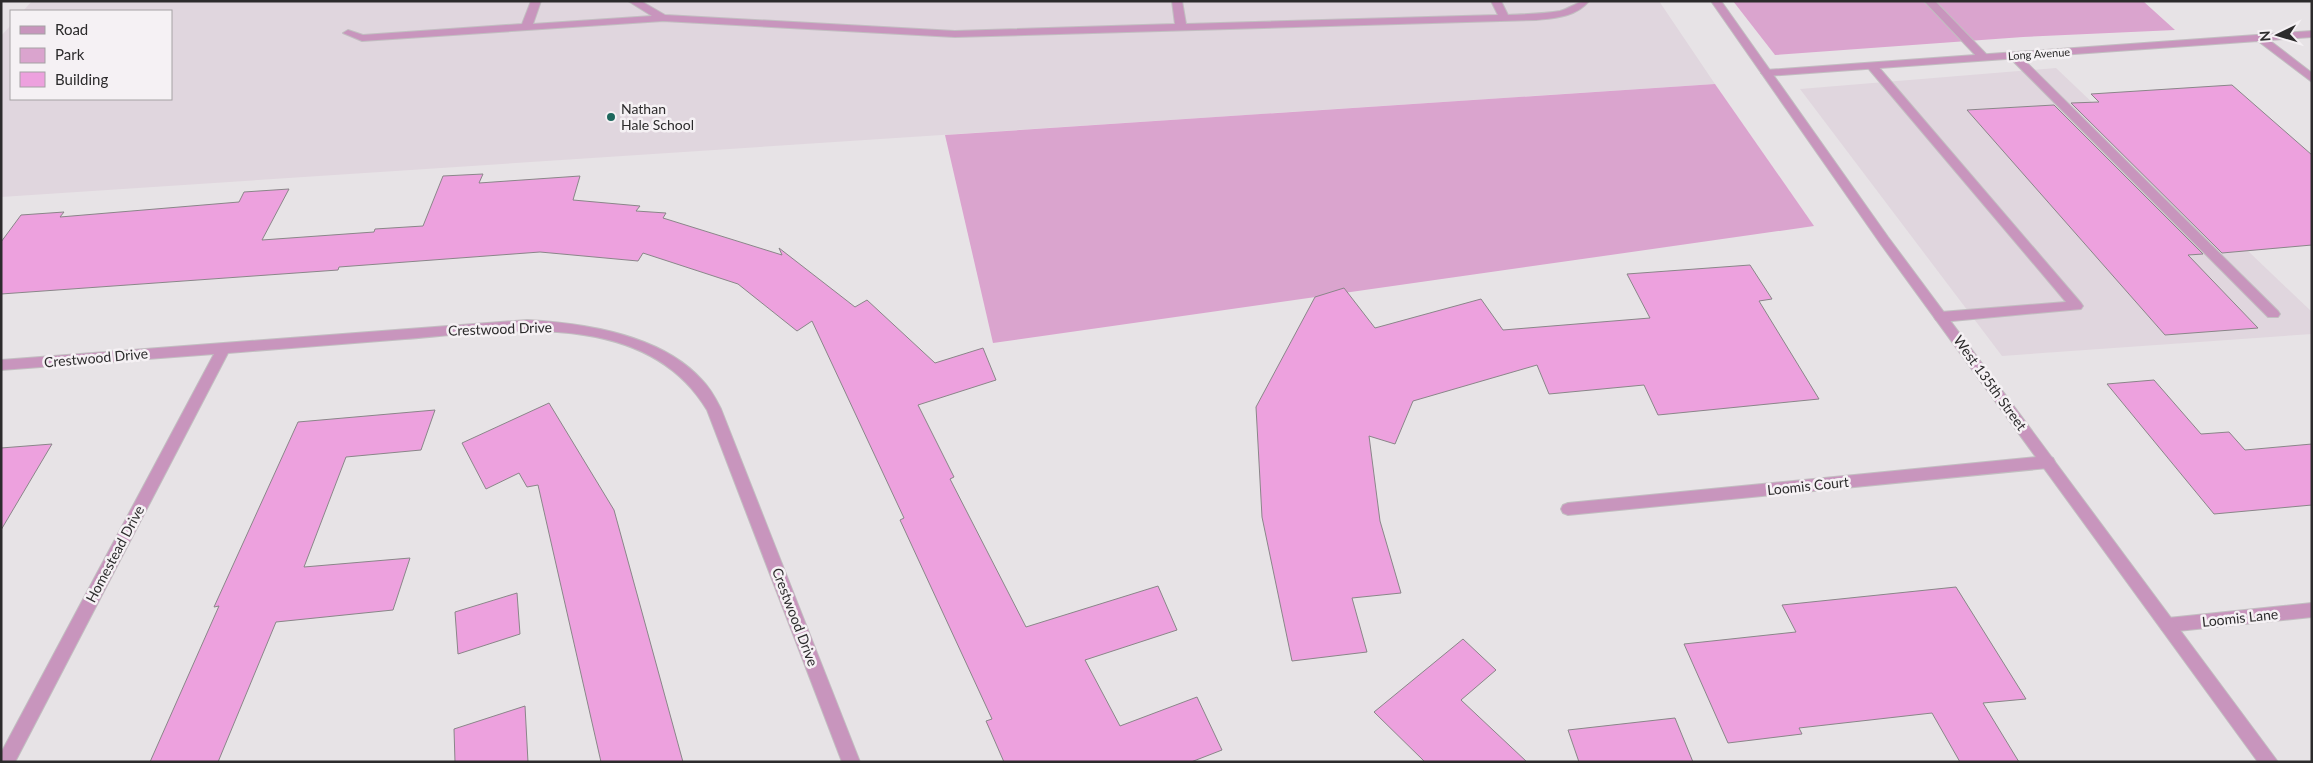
<svg xmlns="http://www.w3.org/2000/svg" width="2313" height="763" viewBox="0 0 2313 763" font-family="Lato,sans-serif">
  <style>
    .built { fill: #e0d6de }
    .green { fill: #daa4ce }
    .building { fill: #eda1de; stroke: #8a8689 }
    .lines { fill: none; stroke-linecap: round; stroke-linejoin: round }
    .service-casing { stroke: #c2bec1; stroke-width: 2 }
    .minor-casing { stroke: #c2bec1; stroke-width: 2 }
    .tertiary-casing { stroke: #c2bec1; stroke-width: 2 }
    .service { fill: #c895bd; fill-rule: evenodd }
    .minor { fill: #c895bd; fill-rule: evenodd }
    .tertiary { fill: #c895bd; fill-rule: evenodd }
    .poi-dot { fill: #1e675d; stroke: #f5f1f4; stroke-width: 2 }
    .labels { text-anchor: middle; stroke-width: 5; stroke-linejoin: round; paint-order: stroke }
    .far-street-label { font-size: 11px; fill: #2c2b2c; stroke: #f5f1f4 }
    .poi-label { font-size: 14px; fill: #2c2b2c; stroke: #f5f1f4; text-anchor: start }
    .street-label { font-size: 14px; fill: #2c2b2c; stroke: #f5f1f4 }
  </style>
  <rect width="100%" height="100%" fill="#e7e3e6"/>
  <g class="built">
    <polygon points="32,1 1659,1 1715,84 1,197 1,36 11,25 11,99 171,99 171,11 23,11"/>
    <polygon points="2056,68 2312,312 2312,334 2002,356 1800,89"/>
  </g>
  <g class="green">
    <polygon points="1733,1 2143,1 2175,30 2023,37 1775,55"/>
    <polygon points="1715,84 1814,226 993,343 945,135"/>
  </g>
  <g class="building">
    <polygon points="2232,85 2312,155 2312,245 2222,253 2071,103 2099,102 2091,94"/>
    <polygon points="2054,105 2203,254 2188,255 2258,328 2165,335 1967,110"/>
    <polygon points="483,174 479,183 580,176 573,200 640,206 636,211 666,213 663,218 782,255 779,248 855,307 867,300 935,363 983,348 996,380 918,405 954,477 950,479 1026,627 1158,586 1177,630 1085,660 1120,726 1197,697 1222,750 1191,762 1004,762 986,721 992,719 900,520 904,518 812,321 797,331 738,284 643,253 638,261 540,252 339,267 338,270 1,294 1,242 21,215 64,212 60,217 239,202 244,192 289,189 262,240 374,232 375,229 423,226 443,176"/>
    <polygon points="1750,265 1772,299 1759,301 1819,399 1658,415 1644,385 1549,394 1537,365 1413,401 1395,444 1369,436 1380,521 1401,593 1352,598 1367,652 1292,661 1262,517 1256,407 1315,297 1344,288 1375,328 1481,299 1503,330 1650,318 1627,274"/>
    <polygon points="2154,380 2201,434 2229,432 2245,450 2312,444 2312,505 2214,514 2107,384"/>
    <polygon points="549,403 614,510 683,762 601,762 538,485 527,487 519,473 486,489 462,443"/>
    <polygon points="435,410 421,450 346,457 304,567 410,558 393,610 276,622 218,762 150,762 219,606 214,607 298,422"/>
    <polygon points="52,444 1,530 1,448"/>
    <polygon points="1956,587 2026,699 1983,703 2019,762 1960,762 1932,713 1799,728 1802,734 1728,743 1684,644 1796,632 1782,605"/>
    <polygon points="517,593 520,634 458,654 455,612"/>
    <polygon points="1463,639 1496,670 1461,700 1527,762 1425,762 1374,712"/>
    <polygon points="525,706 528,762 455,762 454,729"/>
    <polygon points="1675,718 1693,762 1579,762 1568,730"/>
  </g>
  <g class="lines">
    <g class="service-casing">
      <g id="service">
        <path d="M531 1H541L533 24 652 16 628 1H641L665 15 955 31 1175 24 1172 1H1182L1186 24 1498 15 1491 1H1501L1508 15C1525 14 1543 14 1560 11 1571 8 1577 1 1589 1 1576 17 1555 18 1536 20L955 37 663 21 362 41 343 33 348 30 363 35 522 24Z"/>
        <polygon points="1924,1 1935,1 1988,56 1988,60 1980,60"/>
        <polygon points="2014,53 2018,54 2278,311 2280,314 2278,317 2268,317 2010,58 2009,56"/>
        <polygon points="1872,63 1876,64 2081,303 2083,306 2081,309 1941,322 1936,320 1934,317 1941,312 2066,302 1868,68 1868,64"/>
      </g>
    </g>
    <g class="minor-casing">
      <g id="minor">
        <polygon points="2312,31 2312,37 2269,40 2312,73 2312,82 2258,41 1766,76 1761,73 1766,70"/>
        <path d="M527 320C584 323 662 335 702 380 710 388 716 399 721 409L860 762H842L707 410C646 308 505 331 405 339 346 344 287 348 228 353L15 762H1V753L214 354 1 370V360Z"/>
        <polygon points="2048,456 2053,458 2055,462 2053,466 2048,468 1568,515 1563,513 1561,509 1563,505 1568,503"/>
        <polygon points="2312,603 2312,617 2168,632 2162,630 2160,625 2162,620 2168,618"/>
      </g>
    </g>
    <g class="tertiary-casing">
      <polygon id="tertiary" points="1711,1 1721,1 1888,237 2278,762 2258,762 1880,243"/>
    </g>
    <use href="#service" class="service"/>
    <use href="#minor" class="minor"/>
    <use href="#tertiary" class="tertiary"/>
  </g>
  <circle class="poi-dot" cx="611" cy="117" r="5"/>
  <g class="labels">
    <g class="far-street-label">
      <text transform="translate(2039 54) rotate(-4)" y="4">Long Avenue</text>
    </g>
    <g class="poi-label">
      <text x="621" y="114">Nathan<tspan x="621" dy="16">Hale School</tspan></text>
    </g>
    <g class="street-label">
      <text transform="translate(500 329) rotate(-2)" y="5">Crestwood Drive</text>
      <text transform="translate(96 358) rotate(-5)" y="5">Crestwood Drive</text>
      <text transform="translate(1990 383) rotate(54)" y="5">West 135th Street</text>
      <text transform="translate(1808 486) rotate(-6)" y="5">Loomis Court</text>
      <text transform="translate(115 554) rotate(-62)" y="5">Homestead Drive</text>
      <text transform="translate(795 617) rotate(69)" y="5">Crestwood Drive</text>
      <text transform="translate(2240 618) rotate(-6)" y="5">Loomis Lane</text>
    </g>
  </g>
  <rect width="2313" height="763" fill="none" stroke="#2c2b2c" stroke-width="5"/>
  <rect x="10" y="10" width="162" height="90" fill="#f5f1f4" stroke="#a5a2a4"/>
  <rect x="20" y="26" width="25" height="8" fill="#c895bd" stroke="#a5a2a4"/>
  <text x="55" y="35" font-size="15" fill="#2c2b2c">Road</text>
  <rect x="20" y="48" width="25" height="15" fill="#daa4ce" stroke="#a5a2a4"/>
  <text x="55" y="60" font-size="15" fill="#2c2b2c">Park</text>
  <rect x="20" y="72" width="25" height="15" fill="#eda1de" stroke="#a5a2a4"/>
  <text x="55" y="85" font-size="15" fill="#2c2b2c">Building</text>
  <g transform="translate(2278 35) rotate(265)" stroke="#f5f1f4" stroke-width="4" paint-order="stroke">
  <path d="M0-4L9 19L0 12L-9 19Z" fill="#2c2b2c"/>
  <text y="-8" font-size="14" font-weight="bold" text-anchor="middle" fill="#2c2b2c">N</text>
  </g>
</svg>
